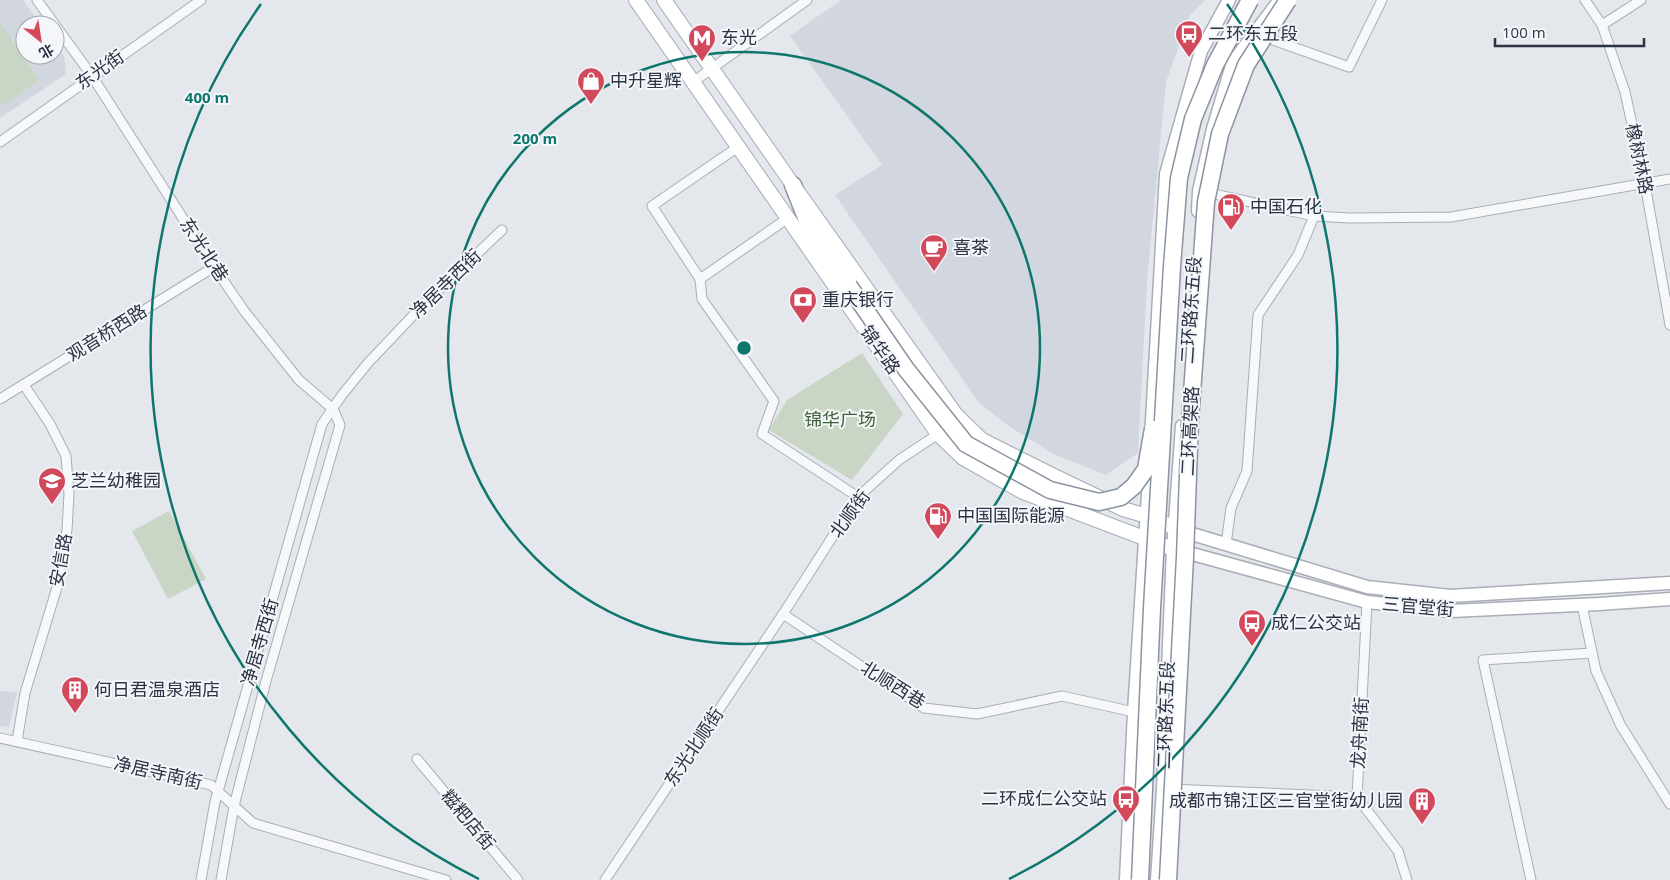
<svg xmlns="http://www.w3.org/2000/svg" width="1670" height="880" viewBox="0 0 1670 880" font-family="'Open Sans','Noto Sans SC',sans-serif">
  <style>
    .built { fill: #d2d6de }
    .green { fill: #c9d6c5 }
    .lines { fill: none; stroke-linecap: round; stroke-linejoin: round }
    .street-casing { stroke: #a9aeb7; stroke-width: 11 }
    .secondary-casing { stroke: #a9aeb7; stroke-width: 15 }
    .primary-casing { stroke: #a3abb8; stroke-width: 16 }
    .highway-casing { stroke: #8b94a3; stroke-width: 19 }
    .street { stroke: #f7f8fa; stroke-width: 9 }
    .secondary { stroke: #fff; stroke-width: 12 }
    .primary { stroke: #fff; stroke-width: 14 }
    .highway { stroke: #fff; stroke-width: 16 }
    .highway-bridge-casing { stroke: #8b94a3; stroke-width: 19; stroke-linecap: butt }
    .highway-bridge { stroke: #fff; stroke-width: 16 }
    .ring { fill: none; stroke: #0f766e; stroke-width: 2.5 }
    .labels { text-anchor: middle; stroke-width: 4; stroke-linejoin: round; paint-order: stroke }
    .poi-label { font-size: 18px; fill: #2b3445; stroke: #f4f6f9; text-anchor: start }
    .street-label { font-size: 18px; fill: #2b3445; stroke: #f4f6f9 }
    .park-label { font-size: 18px; fill: #3f6138; stroke: #f4f6f9 }
    .centre { fill: #0f766e; stroke: #f4f6f9; stroke-width: 2.5 }
    .ring-label { font-size: 15px; text-anchor: middle; font-weight: bold; fill: #0f766e; stroke: #f4f6f9; stroke-width: 4; stroke-linejoin: round; paint-order: stroke }
  </style>
  <rect width="100%" height="100%" fill="#e4e7ec"/>
  <g class="built">
    <polygon points="0,0 23,0 41,25 25,25 25,55 55,55 55,43 64,56 66,74 0,118"/>
    <polygon points="841,0 1205,0 1190,15 1166,82 1147,280 1138,453 1106,475 1054,454 1013,429 980,404 835,195 882,165 790,36"/>
    <polygon points="0,691 17,692 9,727 0,726"/>
  </g>
  <g class="green">
    <polygon points="0,22 39,80 2,106 0,103"/>
    <polygon points="862,353 903,414 852,480 769,430 787,400"/>
    <polygon points="169,511 206,579 168,599 132,531"/>
  </g>
  <g class="lines">
    <g class="street-casing">
      <g id="street">
        <polyline points="37,0 92,76 214,267 245,312 299,380 333,409 340,425 266,681 234,806 221,880"/>
        <polyline points="1585,0 1602,25 1625,92 1645,184 1670,325"/>
        <polyline points="1602,25 1641,0"/>
        <polyline points="1262,36 1349,67 1382,0"/>
        <polyline points="693,82 807,0"/>
        <polyline points="0,142 201,0"/>
        <polyline points="735,149 652,206 700,279 788,218"/>
        <polyline points="1205,192 1314,216 1350,218 1451,217 1670,179"/>
        <polyline points="700,279 702,299 774,401 762,434 858,497"/>
        <polyline points="0,399 214,267"/>
        <polyline points="1226,544 1231,508 1247,471 1258,315 1298,255 1314,216"/>
        <polyline points="1367,602 1357,797 1398,851 1407,880"/>
        <polyline points="1582,605 1596,671 1621,726 1670,804"/>
        <polyline points="783,614 924,708 977,714 1062,696 1134,712"/>
        <polyline points="0,738 211,785 253,823 446,880"/>
        <polyline points="17,741 25,693 58,584 67,530 69,494 66,456 50,424 24,385"/>
        <polyline points="417,759 518,880"/>
        <polyline points="1170,789 1357,797"/>
        <polyline points="201,880 215,802 322,424 342,395 368,363 422,306 502,230"/>
        <polyline points="605,880 783,614 858,497 899,460 938,434"/>
        <polyline points="1531,880 1483,660 1592,653"/>
      </g>
    </g>
    <g class="secondary-casing">
      <g id="secondary">
        <polyline points="1198,211 1199,191 1213,129 1233,62 1279,1"/>
        <polyline points="1151,438 1166,174 1201,51 1229,0"/>
        <polyline points="1179,530 1367,587 1450,596 1670,583"/>
        <polyline points="1178,550 1367,602 1451,611 1599,604 1670,599"/>
        <polyline points="1126,880 1134,712 1150,463"/>
        <polyline points="1157,880 1163,789 1173,549 1182,426"/>
      </g>
    </g>
    <g class="primary-casing">
      <g id="primary">
        <polyline points="636,0 938,434 963,458 1023,492 1173,549"/>
        <polyline points="664,0 793,185 956,415 982,440 1056,477 1123,509 1147,516 1175,528"/>
      </g>
    </g>
    <g class="highway-casing">
      <polyline id="highway" points="793,185 812,233 849,286"/>
    </g>
    <use href="#street" class="street"/>
    <use href="#secondary" class="secondary"/>
    <use href="#primary" class="primary"/>
    <use href="#highway" class="highway"/>
    <g class="highway-bridge-casing">
      <g id="highway-bridge">
        <polyline points="849,286 906,369 966,444 1050,490 1099,502 1121,497 1134,486 1146,469 1153,429"/>
        <polyline points="1140,880 1152,608 1172,266 1179,178 1193,119 1215,65 1250,0"/>
        <polyline points="1168,880 1185,557 1190,420 1206,202 1220,134 1246,65 1288,0"/>
      </g>
    </g>
    <use href="#highway-bridge" class="highway-bridge"/>
  </g>
  <g class="ring">
    <circle cx="744" cy="348" r="296"/>
    <path d="M479 879A593 593 0 0 1 261 4M1227 4A593 593 0 0 1 1009 879"/>
  </g>
  <defs>
    <g id="bus-pin" transform="scale(1.4375)"><path d="M0 17L-7.5 6A9.5 9.5 0 1 1 7.5 6Z" fill="#d1495b" stroke="#f4f6f9"/><path d="M-5-6H5V4H4V6H2V4H-2V6H-4V4H-5ZM-3.5-4V0h7V-4ZM-3.5 1.2v1.5H-2V1.2ZM2 1.2v1.5H3.5V1.2Z" fill="#fff"/></g>
    <g id="metro-pin" transform="scale(1.4375)"><path d="M0 17L-7.5 6A9.5 9.5 0 1 1 7.5 6Z" fill="#d1495b" stroke="#f4f6f9"/><path d="M-5.5 5V-5H-3L0 0L3-5H5.5V5H3V-.5L0 4L-3-.5V5Z" fill="#fff"/></g>
    <g id="shop-pin" transform="scale(1.4375)"><path d="M0 17L-7.5 6A9.5 9.5 0 1 1 7.5 6Z" fill="#d1495b" stroke="#f4f6f9"/><path d="M-5-2.5h2.3a2.7 3.5 0 0 1 5.4 0H5L5.5 6h-11ZM-1.5-2.5h3a1.5 2.3 0 0 0-3 0Z" fill="#fff"/></g>
    <g id="fuel-pin" transform="scale(1.4375)"><path d="M0 17L-7.5 6A9.5 9.5 0 1 1 7.5 6Z" fill="#d1495b" stroke="#f4f6f9"/><path d="M-5.5-6h7V0h2V4h1.3V-2.5L3-4.5l.8-.8L6-3V5H2.5V1h-1V6h-7ZM-4.2-4.7v3.2H.2V-4.7Z" fill="#fff"/></g>
    <g id="cafe-pin" transform="scale(1.4375)"><path d="M0 17L-7.5 6A9.5 9.5 0 1 1 7.5 6Z" fill="#d1495b" stroke="#f4f6f9"/><path d="M-5.5-4.5H6V0H3Q3 3.5 0 3.5H-2.5Q-5.5 3.5-5.5 0ZM3-3.2v2h1.7v-2ZM-6 4.5H4V6H-6Z" fill="#fff"/></g>
    <g id="bank-pin" transform="scale(1.4375)"><path d="M0 17L-7.5 6A9.5 9.5 0 1 1 7.5 6Z" fill="#d1495b" stroke="#f4f6f9"/><path d="M-6-4H6V4H-6ZM0-2.3a2.3 2.3 0 1 0 0 4.6a2.3 2.3 0 1 0 0-4.6Z" fill="#fff"/></g>
    <g id="school-pin" transform="scale(1.4375)"><path d="M0 17L-7.5 6A9.5 9.5 0 1 1 7.5 6Z" fill="#d1495b" stroke="#f4f6f9"/><path d="M0-5L7-2L0 1L-7-2ZM-4 1L0 2.5L4 1V4Q0 6-4 4Z" fill="#fff"/></g>
    <g id="building-pin" transform="scale(1.4375)"><path d="M0 17L-7.5 6A9.5 9.5 0 1 1 7.5 6Z" fill="#d1495b" stroke="#f4f6f9"/><path d="M-4-6H4V6H1V3H-1V6H-4ZM-2.5-4.3h1.7v1.8h-1.7ZM.8-4.3h1.7v1.8H.8ZM-2.5-1h1.7V.8h-1.7ZM.8-1h1.7V.8H.8Z" fill="#fff"/></g>
  </defs>
  <g fill-rule="evenodd">
    <use href="#bus-pin" x="1189" y="34"/>
    <use href="#metro-pin" x="702" y="38"/>
    <use href="#shop-pin" x="591" y="81"/>
    <use href="#fuel-pin" x="1231" y="207"/>
    <use href="#cafe-pin" x="934" y="248"/>
    <use href="#bank-pin" x="803" y="300"/>
    <use href="#school-pin" x="52" y="481"/>
    <use href="#fuel-pin" x="938" y="516"/>
    <use href="#bus-pin" x="1252" y="623"/>
    <use href="#building-pin" x="75" y="690"/>
    <use href="#bus-pin" x="1126" y="799"/>
    <use href="#building-pin" x="1422" y="801"/>
  </g>
  <g class="labels">
    <g class="poi-label">
      <text x="1208" y="40">二环东五段</text>
      <text x="721" y="44">东光</text>
      <text x="610" y="87">中升星辉</text>
      <text x="1250" y="213">中国石化</text>
      <text x="953" y="254">喜茶</text>
      <text x="822" y="306">重庆银行</text>
      <text x="71" y="487">芝兰幼稚园</text>
      <text x="957" y="522">中国国际能源</text>
      <text x="1271" y="629">成仁公交站</text>
      <text x="94" y="696">何日君温泉酒店</text>
      <text x="1107" y="805" text-anchor="end">二环成仁公交站</text>
      <text x="1403" y="807" text-anchor="end">成都市锦江区三官堂街幼儿园</text>
    </g>
    <g class="street-label">
      <text transform="translate(100 70) rotate(-35)" y="6">东光街</text>
      <text transform="translate(1639 159) rotate(78)" y="6">橡树林路</text>
      <text transform="translate(204 250) rotate(57)" y="6">东光北巷</text>
      <text transform="translate(446 284) rotate(-44)" y="6">净居寺西街</text>
      <text transform="translate(1191 310) rotate(-86)" y="6">二环路东五段</text>
      <text transform="translate(107 333) rotate(-32)" y="6">观音桥西路</text>
      <text transform="translate(880 350) rotate(55)" y="6">锦华路</text>
      <text transform="translate(1190 431) rotate(-87)" y="6">二环高架路</text>
      <text transform="translate(850 514) rotate(-54)" y="6">北顺街</text>
      <text transform="translate(61 560) rotate(-80)" y="6">安信路</text>
      <text transform="translate(1418 607) rotate(5)" y="6">三官堂街</text>
      <text transform="translate(260 642) rotate(-74)" y="6">净居寺西街</text>
      <text transform="translate(893 685) rotate(32)" y="6">北顺西巷</text>
      <text transform="translate(1166 715) rotate(-88)" y="6">二环路东五段</text>
      <text transform="translate(1360 733) rotate(-87)" y="6">龙舟南街</text>
      <text transform="translate(694 747) rotate(-56)" y="6">东光北顺街</text>
      <text transform="translate(158 773) rotate(13)" y="6">净居寺南街</text>
      <text transform="translate(468 820) rotate(50)" y="6">糍粑店街</text>
    </g>
    <g class="park-label">
      <text x="840" y="426">锦华广场</text>
    </g>
  </g>
  <circle cx="744" cy="348" r="8" class="centre"/>
  <g class="ring-label">
    <text x="207" y="103">400 m</text>
    <text x="535" y="144">200 m</text>
  </g>
  <g transform="translate(40 40) rotate(150)"><circle r="24" fill="#f4f6f9" stroke="#a4a8b1"/>
  <path d="M0-4L9 19L0 12L-9 19Z" fill="#d1495b"/>
  <text y="-8" font-size="14" font-weight="bold" text-anchor="middle" fill="#2b3445">北</text>
  </g>
  <path d="M1495 38v8h149v-8" fill="none" stroke="#2b3445" stroke-width="2.5"/>
  <text x="1502" y="38" font-size="15" fill="#2b3445" stroke="#f4f6f9" stroke-width="4" paint-order="stroke">100 m</text>
</svg>
